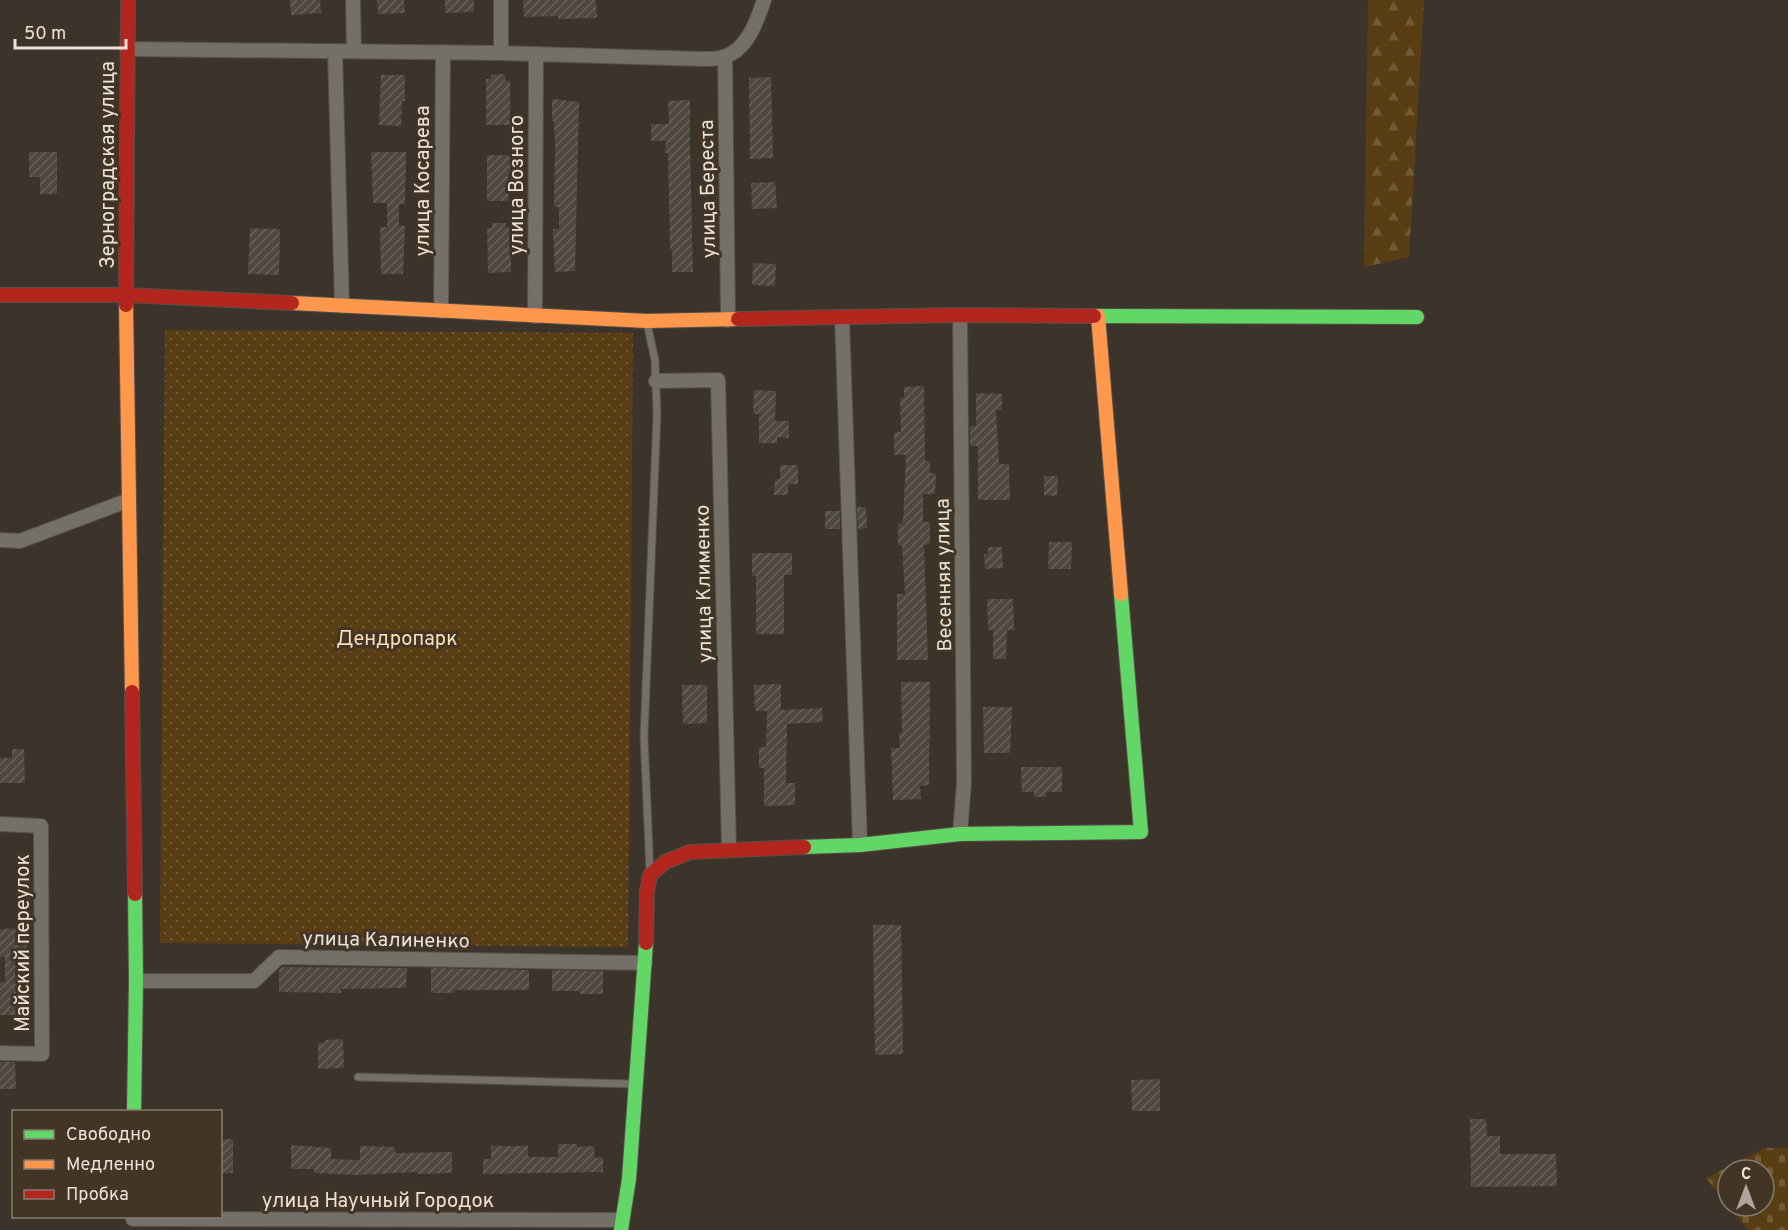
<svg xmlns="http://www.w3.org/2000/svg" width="1788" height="1230" viewBox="0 0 1788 1230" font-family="Overpass,sans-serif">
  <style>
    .grass { fill: url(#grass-dots) }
    .forest { fill: url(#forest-firs) }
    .cemetery { fill: url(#cemetery-stones) }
    .building { fill: url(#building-hatch) }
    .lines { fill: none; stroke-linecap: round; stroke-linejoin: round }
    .lane-casing { stroke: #575048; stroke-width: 9 }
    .street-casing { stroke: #575048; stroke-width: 16 }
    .fast-casing { stroke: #575048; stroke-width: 16 }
    .slow-casing { stroke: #575048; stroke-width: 16 }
    .jam-casing { stroke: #575048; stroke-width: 16 }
    .lane { stroke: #746f67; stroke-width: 7 }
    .street { stroke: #746f67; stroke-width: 14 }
    .fast { stroke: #63d668; stroke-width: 14 }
    .slow { stroke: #ff974d; stroke-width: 14 }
    .jam { stroke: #b3261e; stroke-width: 14 }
    .labels { text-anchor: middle; stroke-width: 6; stroke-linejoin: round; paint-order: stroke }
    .street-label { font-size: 20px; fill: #ebe3d9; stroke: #423525 }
    .park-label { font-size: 20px; fill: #fedfb7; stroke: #423525 }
  </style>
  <defs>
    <pattern id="grass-dots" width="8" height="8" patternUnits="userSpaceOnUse" patternTransform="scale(1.5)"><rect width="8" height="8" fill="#593e15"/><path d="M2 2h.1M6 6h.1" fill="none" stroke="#715a36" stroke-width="1.8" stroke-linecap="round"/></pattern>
    <pattern id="forest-firs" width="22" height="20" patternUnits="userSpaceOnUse" patternTransform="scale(1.5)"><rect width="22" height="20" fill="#593e15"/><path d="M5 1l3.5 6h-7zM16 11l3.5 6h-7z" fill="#715a36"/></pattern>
    <pattern id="cemetery-stones" width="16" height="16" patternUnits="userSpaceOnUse" patternTransform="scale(1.5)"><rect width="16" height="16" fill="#593e15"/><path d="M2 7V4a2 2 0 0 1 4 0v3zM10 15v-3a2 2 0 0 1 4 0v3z" fill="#715a36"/></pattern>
    <pattern id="building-hatch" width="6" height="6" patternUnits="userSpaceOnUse" patternTransform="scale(1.5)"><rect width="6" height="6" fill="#4e4841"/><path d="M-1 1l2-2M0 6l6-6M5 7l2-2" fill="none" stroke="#68625c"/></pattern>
  </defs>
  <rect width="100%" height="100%" fill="#3c342b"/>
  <polygon class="grass" points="165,330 633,333 628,947 160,943"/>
  <polygon class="forest" points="1368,0 1424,0 1409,257 1364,267"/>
  <polygon class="cemetery" points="1765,1148 1788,1148 1788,1230 1748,1230 1729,1206 1764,1206 1764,1170 1728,1170 1728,1205 1706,1178"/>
  <g class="building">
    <polygon points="290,0 320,0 321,13 291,15"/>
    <polygon points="377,0 404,0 405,13 378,14"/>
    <polygon points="445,0 474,0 474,12 445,13"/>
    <polygon points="523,0 596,0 597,18 558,19 558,16 524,17"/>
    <polygon points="505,74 505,81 510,81 510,125 486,125 486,79 491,79 491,75"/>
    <polygon points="381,75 405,75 405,101 402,101 401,126 379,125"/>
    <polygon points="771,77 773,158 750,159 749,78"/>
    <polygon points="552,99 579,102 575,271 555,272 553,229 559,229 559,207 554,207 555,145 554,121 552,121"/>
    <polygon points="690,100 690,147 693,272 672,272 672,249 670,249 668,153 665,153 666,141 651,141 651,124 669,124 668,101"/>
    <polygon points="29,152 57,152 57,194 40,194 40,177 29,177"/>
    <polygon points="371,152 406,152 405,204 399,204 399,226 405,226 403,274 381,274 380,227 387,227 387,203 373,203"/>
    <polygon points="487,155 511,155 511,174 508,174 509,201 487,201"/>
    <polygon points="775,182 777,208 752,209 751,183"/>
    <polygon points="492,223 506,223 505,227 511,227 511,272 488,273 487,228 492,228"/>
    <polygon points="250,228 280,229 279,275 248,274"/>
    <polygon points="753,263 776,264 775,286 752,285"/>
    <polygon points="924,386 925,461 930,461 930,473 936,473 935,494 923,494 923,522 930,522 930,544 924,545 928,660 897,660 897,594 905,594 902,545 898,545 898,524 903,523 906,455 894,455 894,432 901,432 900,398 904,398 904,387"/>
    <polygon points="754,390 776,391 775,421 789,421 789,438 777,437 777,443 759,443 759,414 753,414"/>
    <polygon points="976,393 1002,394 1002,410 996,410 999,464 1009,464 1010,500 978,500 978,446 970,446 970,426 976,426"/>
    <polygon points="780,465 798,465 798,484 788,484 788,495 774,495 775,479 780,479"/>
    <polygon points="1044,476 1058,476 1057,496 1044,495"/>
    <polygon points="857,507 866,507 867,528 858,529"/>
    <rect x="825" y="511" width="15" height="18"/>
    <polygon points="1049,542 1072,542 1071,569 1048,569"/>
    <polygon points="988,547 1002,547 1003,568 985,569 984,554 988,554"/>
    <polygon points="752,553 792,553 792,575 784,575 784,634 756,634 756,576 752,576"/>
    <polygon points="987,599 1013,599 1014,630 1007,630 1006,659 993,659 993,630 988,630"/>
    <polygon points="901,682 930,682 929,785 920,786 921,799 893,800 891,748 900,748 899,733 902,733"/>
    <polygon points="781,684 781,710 822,708 823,722 787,724 786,783 795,783 795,805 764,806 764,768 759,768 759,747 766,747 767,711 755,711 754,685"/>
    <polygon points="682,685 707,685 707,723 683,724"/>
    <polygon points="983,707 1012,707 1010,753 984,753"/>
    <polygon points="12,749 24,749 25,783 0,783 0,758 12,758"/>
    <polygon points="1021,767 1062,767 1062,792 1046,792 1046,797 1034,797 1034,792 1022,792"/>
    <polygon points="873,925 901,925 903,1054 875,1055"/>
    <polygon points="26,928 27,957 17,957 17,981 23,981 22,1015 0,1015 0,982 5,982 5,957 0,957 0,929"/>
    <polygon points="282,967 407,968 406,988 341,989 341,993 279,992 279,970"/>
    <polygon points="431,968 529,970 529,990 455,990 455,993 431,993"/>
    <polygon points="552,970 603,971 603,994 579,994 579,991 552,991"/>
    <polygon points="343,1039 344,1068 318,1069 318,1043 325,1043 326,1040"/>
    <polygon points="0,1062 15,1062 16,1089 0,1089"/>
    <polygon points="1160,1079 1160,1111 1132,1111 1131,1080"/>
    <polygon points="1470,1119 1486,1119 1487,1136 1500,1136 1500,1154 1556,1154 1557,1186 1471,1187"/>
    <rect x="220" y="1139" width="13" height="34"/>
    <polygon points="558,1144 577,1144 577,1147 594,1146 595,1158 603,1157 603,1172 483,1174 483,1159 491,1159 491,1146 528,1146 528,1157 558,1157"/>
    <polygon points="291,1145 331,1148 331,1159 360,1160 360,1146 395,1147 395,1153 452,1152 452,1173 417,1174 417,1172 356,1175 314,1173 314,1169 291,1169"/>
  </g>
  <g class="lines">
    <g class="lane-casing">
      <g id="lane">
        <polyline points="647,323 655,360 657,414 644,737 650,872"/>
        <polyline points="358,1077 634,1084"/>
      </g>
    </g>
    <g class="street-casing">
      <g id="street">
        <polyline points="353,0 354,51"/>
        <polyline points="501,0 501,53"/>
        <path d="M127 49 501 53 703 59C710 59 717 59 723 57 747 51 757 21 764 0"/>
        <polyline points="335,51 342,306"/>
        <polyline points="725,57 728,320"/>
        <polyline points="441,311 443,52"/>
        <polyline points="960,315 964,782 960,834"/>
        <polyline points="535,316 536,54"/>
        <polyline points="842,317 860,845"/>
        <polyline points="656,381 718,380 729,850"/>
        <polyline points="0,540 20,541 129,500"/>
        <polyline points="0,824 41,826 42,1054 0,1053"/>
        <polyline points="136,981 254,981 279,957 645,963"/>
        <polyline points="133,1219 622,1220"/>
      </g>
    </g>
    <g class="fast-casing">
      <g id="fast">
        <polyline points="1094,316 1417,317"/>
        <polyline points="804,847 860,845 960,834 1141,832 1121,594"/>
        <polyline points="134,1112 136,981 135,894"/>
        <polyline points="621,1230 629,1179 646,943"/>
      </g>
    </g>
    <g class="slow-casing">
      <g id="slow">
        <polyline points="292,303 647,321 738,319"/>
        <polyline points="126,305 132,692"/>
        <polyline points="1098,316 1121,594"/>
      </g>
    </g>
    <g class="jam-casing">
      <g id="jam">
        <polyline points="0,295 126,295 292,303"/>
        <polyline points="126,305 128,0"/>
        <polyline points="738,319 960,315 1094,316"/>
        <polyline points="132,692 135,894"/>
        <polyline points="646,943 647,892 650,875 665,862 690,852 804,847"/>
      </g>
    </g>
    <use href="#lane" class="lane"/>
    <use href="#street" class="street"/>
    <use href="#fast" class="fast"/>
    <use href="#slow" class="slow"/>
    <use href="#jam" class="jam"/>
  </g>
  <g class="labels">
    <g class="street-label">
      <text transform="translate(107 165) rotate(-90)" y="7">Зерноградская улица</text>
      <text transform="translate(422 181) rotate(-90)" y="7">улица Косарева</text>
      <text transform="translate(516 185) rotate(-90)" y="7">улица Возного</text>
      <text transform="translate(707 189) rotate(-91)" y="7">улица Береста</text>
      <text transform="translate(943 575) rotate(-91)" y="7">Весенняя улица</text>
      <text transform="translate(703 584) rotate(-91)" y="7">улица Клименко</text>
      <text transform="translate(386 939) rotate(1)" y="7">улица Калиненко</text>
      <text transform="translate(22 943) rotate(-90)" y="7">Майский переулок</text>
      <text x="378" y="1207">улица Научный Городок</text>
    </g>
    <g class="park-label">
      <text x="397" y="645">Дендропарк</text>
    </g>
  </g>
  <rect x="12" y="1110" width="210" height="108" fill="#423525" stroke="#867b6d" stroke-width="1.5"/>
  <rect x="24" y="1130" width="30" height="9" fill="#63d668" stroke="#867b6d" stroke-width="1.5"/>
  <text x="66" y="1140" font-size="18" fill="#ebe3d9">Свободно</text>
  <rect x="24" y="1160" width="30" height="9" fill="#ff974d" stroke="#867b6d" stroke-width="1.5"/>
  <text x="66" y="1170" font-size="18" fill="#ebe3d9">Медленно</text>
  <rect x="24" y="1190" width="30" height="9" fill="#b3261e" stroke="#867b6d" stroke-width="1.5"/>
  <text x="66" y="1200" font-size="18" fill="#ebe3d9">Пробка</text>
  <g transform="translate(1746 1188)"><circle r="28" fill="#423525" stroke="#867b6d" stroke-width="1.5"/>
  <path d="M0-4.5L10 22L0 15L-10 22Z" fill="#aea69c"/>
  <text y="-9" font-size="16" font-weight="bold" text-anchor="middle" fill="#ebe3d9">С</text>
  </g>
  <path d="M15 39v9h111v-9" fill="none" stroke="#ebe3d9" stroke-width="3"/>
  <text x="24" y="39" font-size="18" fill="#ebe3d9" stroke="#423525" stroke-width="4.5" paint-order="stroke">50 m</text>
</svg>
